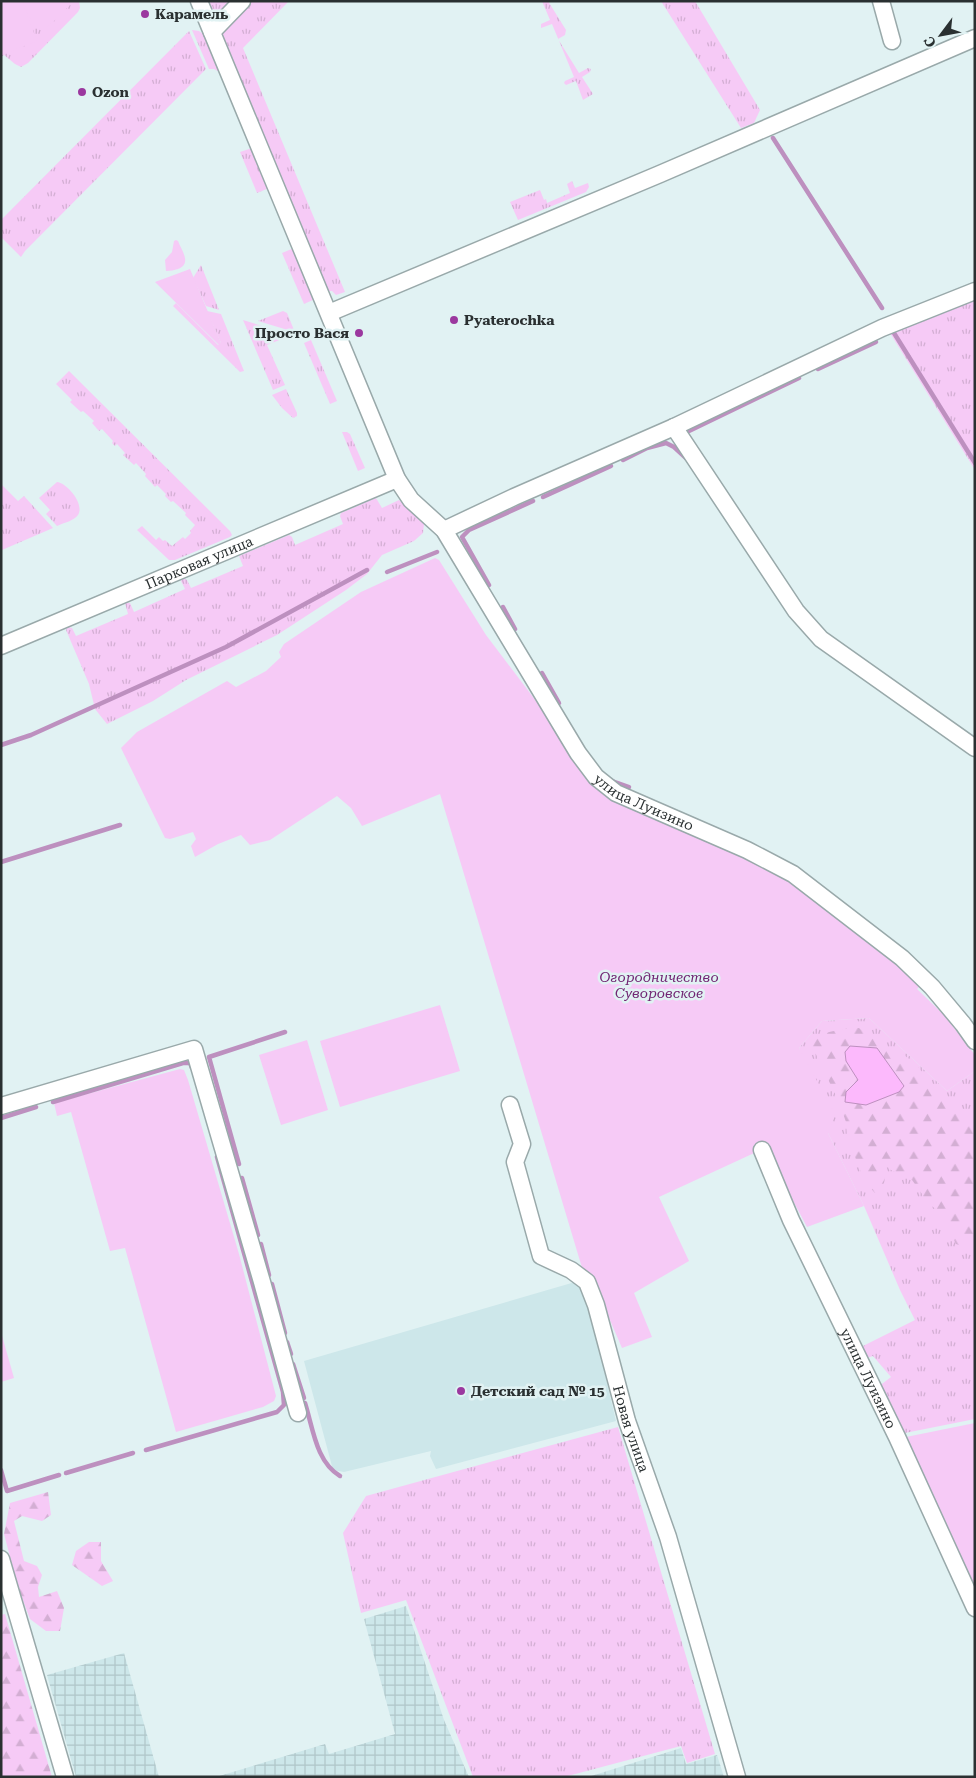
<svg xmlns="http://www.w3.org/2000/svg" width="976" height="1778" viewBox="0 0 976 1778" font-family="'Roboto Serif',serif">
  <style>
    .built { fill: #cde7ea }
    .industrial { fill: url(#industrial-grid) }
    .grass { fill: url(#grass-tufts) }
    .forest { fill: url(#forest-firs) }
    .green { fill: #f6caf6 }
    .water { fill: #fcb9fc; stroke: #bd90bf }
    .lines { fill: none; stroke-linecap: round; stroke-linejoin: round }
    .stream { stroke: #bd90bf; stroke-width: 4.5 }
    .minor-casing { stroke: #99a9aa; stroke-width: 19 }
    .minor { stroke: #fff; stroke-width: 16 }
    .poi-dot { fill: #9b389f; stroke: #e1f2f3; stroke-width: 2 }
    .labels { text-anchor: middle; stroke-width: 5; stroke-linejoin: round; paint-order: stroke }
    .poi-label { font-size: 14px; font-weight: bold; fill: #2a3031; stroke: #e1f2f3; text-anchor: start }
    .street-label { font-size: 14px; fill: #2a3031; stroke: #e1f2f3 }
    .park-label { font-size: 14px; font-style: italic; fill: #702573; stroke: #e1f2f3 }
  </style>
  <defs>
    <pattern id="industrial-grid" width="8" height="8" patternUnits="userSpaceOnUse" patternTransform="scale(1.25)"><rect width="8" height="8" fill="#cde7ea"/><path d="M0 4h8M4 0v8" fill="none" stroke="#b0c6c9"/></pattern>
    <pattern id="grass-tufts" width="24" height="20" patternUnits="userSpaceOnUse" patternTransform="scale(1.25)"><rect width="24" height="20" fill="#f6caf6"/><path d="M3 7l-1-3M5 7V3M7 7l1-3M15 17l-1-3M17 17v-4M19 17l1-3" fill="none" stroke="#d3aed3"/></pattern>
    <pattern id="forest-firs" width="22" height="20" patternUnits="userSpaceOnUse" patternTransform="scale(1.25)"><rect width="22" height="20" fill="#f6caf6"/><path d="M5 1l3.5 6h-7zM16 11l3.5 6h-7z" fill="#d3aed3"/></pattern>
  </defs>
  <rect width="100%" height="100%" fill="#e1f2f3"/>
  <polygon class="built" points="575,1282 585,1290 616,1421 436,1469 430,1456 431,1451 344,1472 333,1470 304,1361"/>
  <g class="industrial">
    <polygon points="406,1606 444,1720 469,1777 216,1777 325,1744 329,1754 395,1734 364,1619"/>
    <polygon points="124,1653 159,1777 76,1777 47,1675"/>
    <polygon points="681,1748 686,1764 717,1755 724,1777 588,1777"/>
  </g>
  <g class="grass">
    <polygon points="1,1 79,1 80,8 78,12 28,63 21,67 15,64 4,55 1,57"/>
    <polygon points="206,1 289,1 243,48 345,292 336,295 332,291 327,291"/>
    <polygon points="542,1 548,1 566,30 565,35 558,39 579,73 588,68 591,69 590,72 582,77 593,94 583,100 576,81 566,85 564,83 565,81 574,77 552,24 541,28 541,24 550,20"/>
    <polygon points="661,1 695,1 760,110 754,123 741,128"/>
    <polygon points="192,30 199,31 204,35 221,73 214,69 209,69"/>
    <polygon points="189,31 206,69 25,251 21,257 1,237 1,220"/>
    <polygon points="252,148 269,188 257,193 240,152"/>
    <polygon points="572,181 575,188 588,183 589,187 586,192 518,220 510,202 540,190 544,200 546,199 547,203 570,193 567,184"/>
    <polygon points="294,248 315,299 304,304 282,253"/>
    <polygon points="201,265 219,310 206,306 193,278"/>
    <polygon points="975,297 975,470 890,333"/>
    <polygon points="176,303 218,345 221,343 207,311 221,314 244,371 240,372 173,306"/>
    <polygon points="283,311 287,313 294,330 291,331 258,321"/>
    <polygon points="243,320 278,331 282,339 267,345 285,385 273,390"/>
    <polygon points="311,340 337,401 330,404 304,343"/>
    <polygon points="69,371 230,531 232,535 230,537 175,560 169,560 137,530 142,526 156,540 159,537 163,541 165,540 172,546 183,537 185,539 191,533 190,531 195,525 185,515 186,513 173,501 171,502 165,496 166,494 157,485 155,487 145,476 146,474 136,463 134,465 123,455 125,453 117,444 115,446 112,443 113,441 102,429 99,431 92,423 94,421 83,411 81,412 70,402 72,400 56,384"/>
    <polygon points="286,389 297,413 297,416 293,418 282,408 272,395"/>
    <polygon points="342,432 347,432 350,434 365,468 358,471"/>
    <path d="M57 482C67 483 85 504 78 515 74 521 63 523 57 526L46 514 50 510 39 498Z"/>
    <polygon points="1,484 18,501 24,496 53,528 2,550"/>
    <polygon points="376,498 382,508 399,500 424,524 423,533 414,541 382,555 367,574 346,590 277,635 186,680 153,701 107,724 95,709 89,684 66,630 68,627 72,628 76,636 128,614 125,603 130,603 134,612 185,589 181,581 183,578 187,580 191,588 243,566 239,556 289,535 292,537 295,545 343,524 340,516 341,513"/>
    <polygon points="869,1018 947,1091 975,1071 975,1419 900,1434 878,1387 891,1377 873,1356 864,1359 863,1346 915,1320 900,1290 864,1206 828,1133 799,1048 822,1021"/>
    <polygon points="618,1427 715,1754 687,1763 681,1746 564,1777 473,1777 406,1600 361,1613 343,1533 366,1496"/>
  </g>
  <g class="forest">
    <path d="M859 1028 879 1043 900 1052 913 1062 919 1068 938 1096 959 1111 964 1119 975 1127V1241L965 1247 956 1244 939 1211 930 1205 912 1180 889 1169 886 1161H881C885 1176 889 1183 875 1193L865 1182 847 1137 846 1122 839 1102 812 1046V1040C829 1030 840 1029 859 1028Z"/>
    <polygon points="48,1492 51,1515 42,1521 22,1516 14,1521 24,1561 37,1566 42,1575 38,1587 39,1597 57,1591 64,1608 60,1631 46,1631 30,1619 18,1587 4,1534 10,1503"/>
    <polygon points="89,1542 101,1542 101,1561 113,1581 102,1586 72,1565 76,1551"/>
    <polygon points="5,1614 52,1777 1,1777 1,1615"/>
  </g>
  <g class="green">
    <polygon points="1,1 22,1 37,41 4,54 1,47"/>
    <path d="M23 1H68L70 5 53 22 42 30C30 26 28 12 23 1Z"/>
    <path d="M176 240 178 241C182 251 192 264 178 269 174 270 171 271 166 271L165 260 172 252 174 241Z"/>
    <polygon points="190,269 221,343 220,346 155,282"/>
    <polygon points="435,558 439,560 486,635 539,705 578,765 709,839 780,876 816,900 881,951 921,985 917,989 945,1016 975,1055 975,1071 947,1091 869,1018 822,1021 799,1048 835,1114 828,1133 864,1206 807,1227 765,1148 659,1197 689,1261 634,1293 652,1337 622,1348 594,1283 583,1271 440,794 362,826 351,808 337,796 270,840 250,845 241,835 218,844 195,857 191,846 196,839 193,832 170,839 165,838 121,748 137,732 227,681 236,687 266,671 281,657 279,652 284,644 361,592"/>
    <polygon points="440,1005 460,1071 340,1107 320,1041"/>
    <polygon points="307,1040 328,1110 281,1125 259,1055"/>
    <polygon points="180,1069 184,1070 188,1080 239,1254 276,1396 274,1401 263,1407 176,1432 125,1248 110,1251 71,1112 57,1116 54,1103"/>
    <polygon points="1,1332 14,1378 1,1382"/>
    <polygon points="975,1423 975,1596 901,1438"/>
  </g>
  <polygon class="water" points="850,1046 877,1048 904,1086 899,1092 866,1105 845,1102 846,1092 858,1080 846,1061 845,1052"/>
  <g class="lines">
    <g class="stream">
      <polyline points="773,138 882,308"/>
      <polyline points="894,333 975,463"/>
      <polyline points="818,369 876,342"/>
      <polyline points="689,431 799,378"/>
      <polyline points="623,460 647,448 666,443 674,447 687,459"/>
      <polyline points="543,497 611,466"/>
      <polyline points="387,572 437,552"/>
      <polyline points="489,585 462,537 469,530 533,501"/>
      <polyline points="503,607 515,629"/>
      <polyline points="542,673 559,703"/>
      <polyline points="1,745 31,735 226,647 367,570"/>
      <polyline points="612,781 629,787"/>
      <polyline points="1,862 120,825"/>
      <polyline points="53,1102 183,1063 190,1063 192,1068"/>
      <polyline points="1,1118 36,1107"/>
      <polyline points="239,1164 209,1057 285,1032"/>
      <polyline points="242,1178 258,1235"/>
      <polyline points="261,1244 269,1275"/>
      <polyline points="272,1284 285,1333"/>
      <polyline points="287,1342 291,1354"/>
      <polyline points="293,1364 304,1398"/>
      <path d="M305 1403C313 1428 316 1462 340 1476"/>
      <polyline points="146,1450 277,1412 284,1405 283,1392 217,1157"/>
      <polyline points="1,1470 7,1491 59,1475"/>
      <polyline points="66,1473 133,1453"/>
    </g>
    <g class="minor-casing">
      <g id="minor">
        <path id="s1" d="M199 1 397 479 411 500 444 530 578 753 596 777 616 793 747 850 793 874 902 958 932 987 963 1024 975 1041"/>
        <polyline points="881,1 892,41"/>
        <polyline points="212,32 242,1"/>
        <polyline points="329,313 660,174 975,38"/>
        <polyline points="674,427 796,611 821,639 975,748"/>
        <polyline points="444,530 514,497 674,427 882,328 975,291"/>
        <path id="s2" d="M1 646 397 479"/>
        <path id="s3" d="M510 1105 522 1144 515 1162 541 1256 571 1270 587 1282 596 1305 627 1421 668 1537 737 1777"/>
        <polyline points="1,1106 194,1049 262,1282 298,1413"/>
        <path id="s4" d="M762 1150 791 1220 897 1437 975 1608"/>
        <polyline points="1,1559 65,1777"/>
      </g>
    </g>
    <use href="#minor" class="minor"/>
  </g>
  <g class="poi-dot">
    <circle cx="145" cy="14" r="5"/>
    <circle cx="82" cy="92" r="5"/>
    <circle cx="454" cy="320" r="5"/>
    <circle cx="359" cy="333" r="5"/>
    <circle cx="461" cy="1391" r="5"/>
  </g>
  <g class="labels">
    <g class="poi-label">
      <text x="155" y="19">Карамель</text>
      <text x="92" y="97">Ozon</text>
      <text x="464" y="325">Pyaterochka</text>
      <text x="349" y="338" text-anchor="end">Просто Вася</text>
      <text x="471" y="1396">Детский сад № 15</text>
    </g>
    <g class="street-label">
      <text dy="5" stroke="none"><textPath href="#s2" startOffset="215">Парковая улица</textPath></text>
      <text dy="5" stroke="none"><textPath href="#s1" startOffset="932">улица Луизино</textPath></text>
      <text dy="5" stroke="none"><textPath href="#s4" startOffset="252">улица Луизино</textPath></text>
      <text dy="5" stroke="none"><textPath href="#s3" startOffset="364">Новая улица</textPath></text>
    </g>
    <g class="park-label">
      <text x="659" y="982">Огородничество<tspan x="659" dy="16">Суворовское</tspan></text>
    </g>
  </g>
  <rect width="976" height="1778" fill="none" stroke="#2a3031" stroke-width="5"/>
  <g transform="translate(941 35) rotate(238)" stroke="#e1f2f3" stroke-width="4" paint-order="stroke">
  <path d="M0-4L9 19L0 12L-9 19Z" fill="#2a3031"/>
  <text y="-8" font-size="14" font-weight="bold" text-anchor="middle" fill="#2a3031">С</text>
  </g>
</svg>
